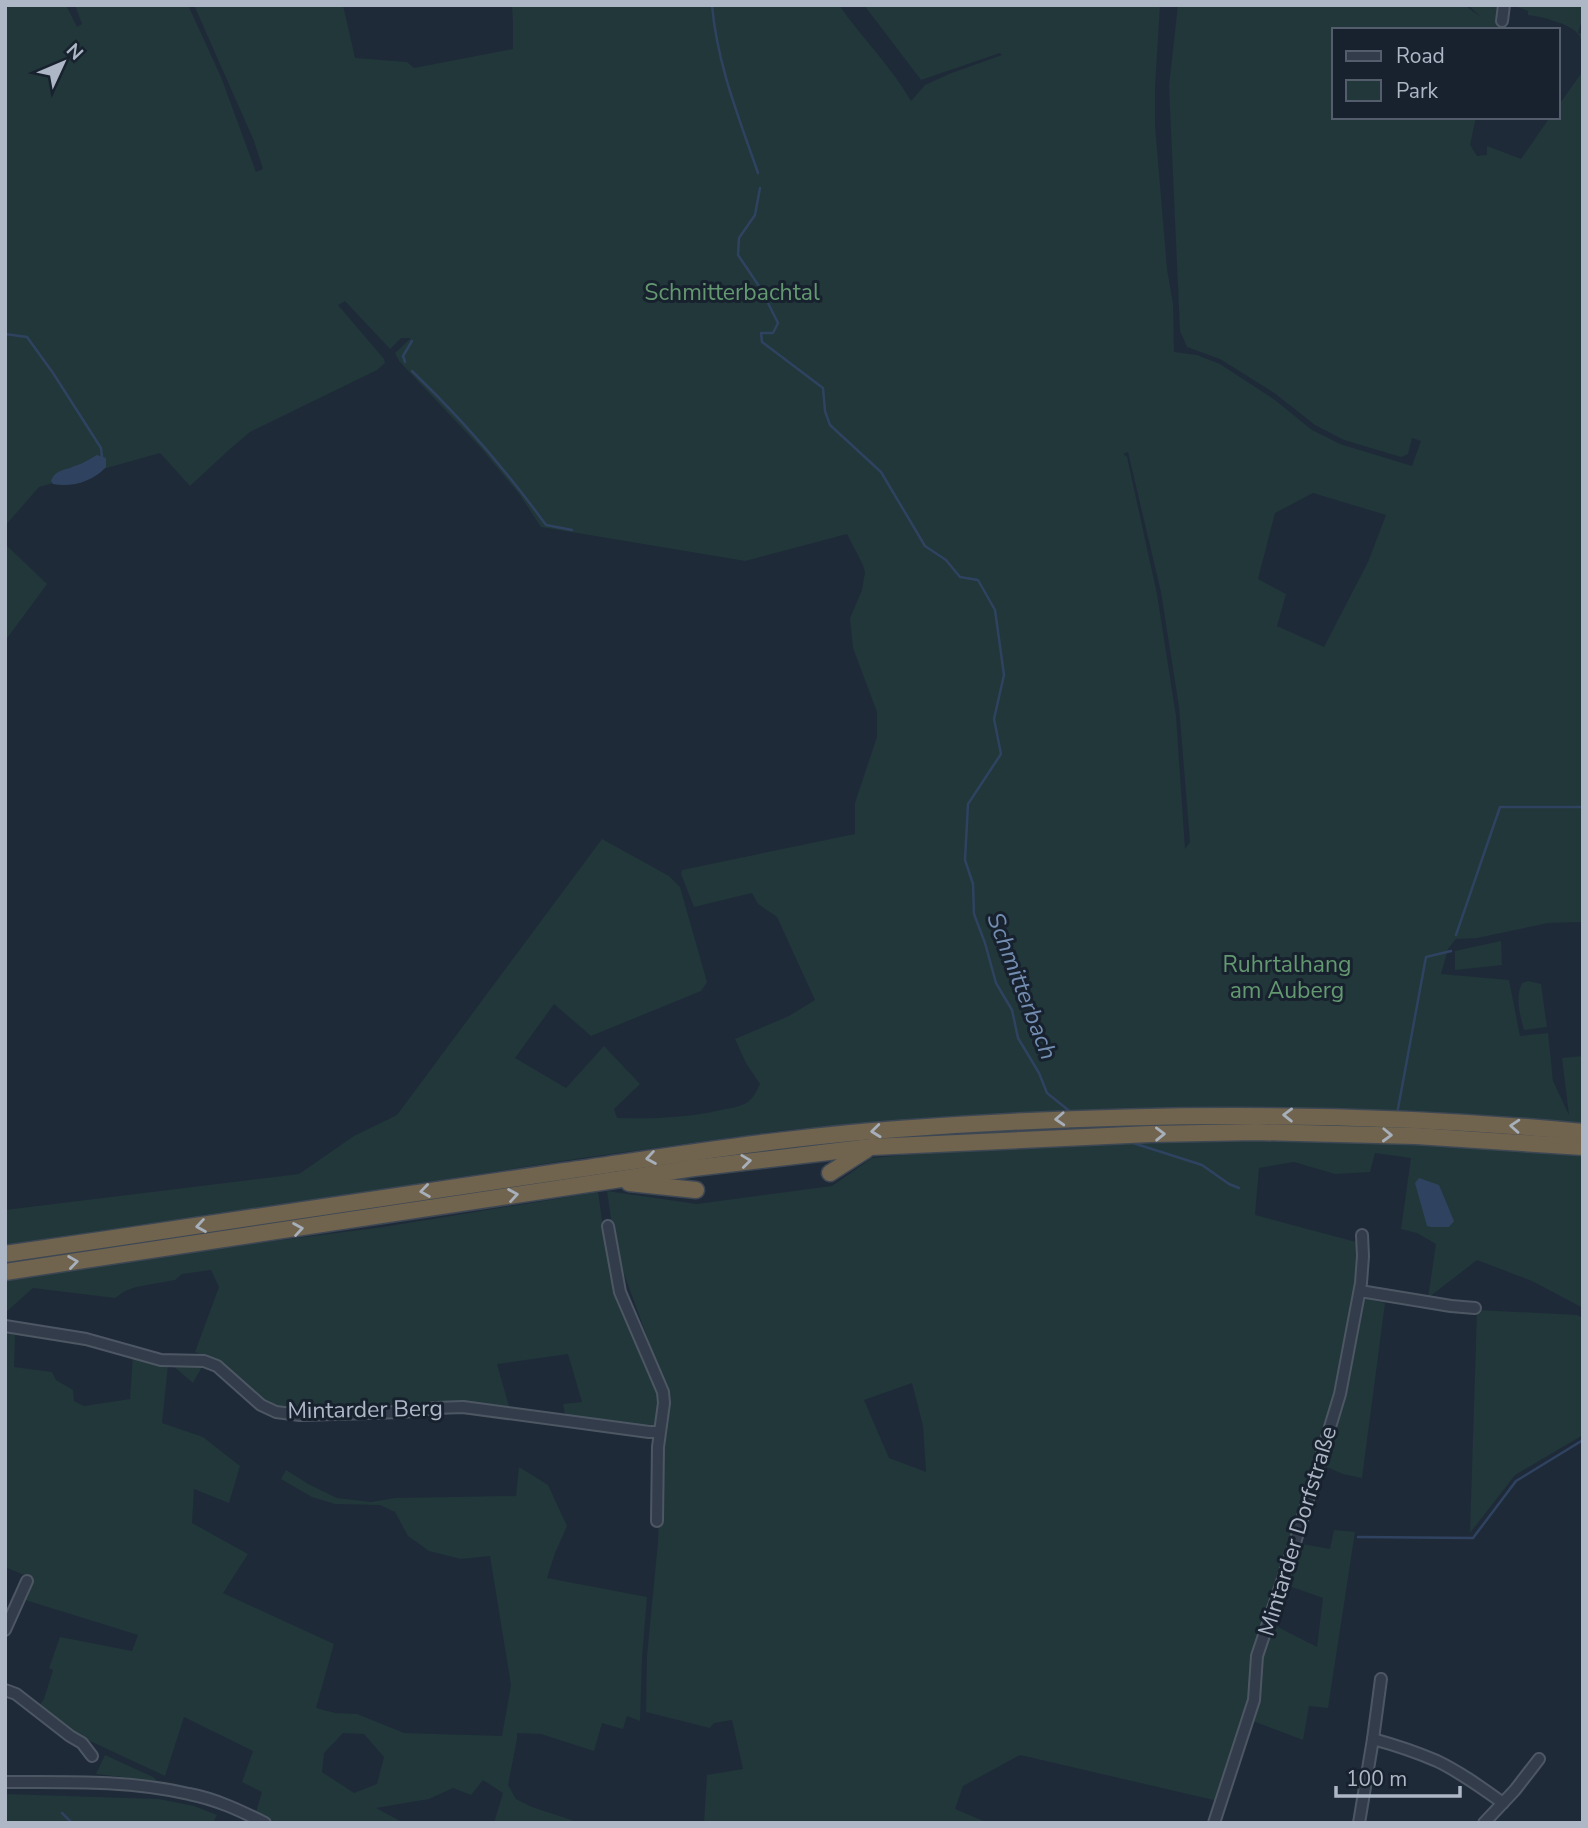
<svg xmlns="http://www.w3.org/2000/svg" width="1588" height="1828" viewBox="0 0 1588 1828" font-family="'Nunito Sans',sans-serif">
  <style>
    .green { fill: #21373a; fill-rule: evenodd }
    .water { fill: #2f4360 }
    .lines { fill: none; stroke-linecap: round; stroke-linejoin: round }
    .stream { stroke: #2f4360; stroke-width: 2.5 }
    .minor-casing { stroke: #4d5764; stroke-width: 14 }
    .highway-casing { stroke: #3d4754; stroke-width: 19 }
    .minor { stroke: #333c4a; stroke-width: 10 }
    .highway { stroke: #70644f; stroke-width: 16 }
    .oneway { stroke: #a7afba }
    .labels { text-anchor: middle; stroke-width: 6; stroke-linejoin: round; paint-order: stroke }
    .park-label { font-size: 23px; fill: #639870; stroke: #18212e }
    .street-label { font-size: 23px; fill: #adb7c6; stroke: #18212e }
    .water-label { font-size: 24px; font-style: italic; fill: #738db1; stroke: #18212e }
  </style>
  <rect width="100%" height="100%" fill="#1f2a39"/>
  <g class="green">
    <path d="M5 5H66L77 27 82 24 75 5H188L221 77 256 172 263 169 254 141 194 5H343L355 58 407 62 414 68 513 49V24L512 5H839C862 38 891 66 911 101L925 85 949 74 1002 55 1000 53 921 80 864 5H1160L1155 87V125L1167 269 1173 304 1174 352 1197 355 1220 364 1275 400 1312 430 1340 444 1412 466 1421 441 1412 438 1408 454 1401 457 1344 440 1315 425 1273 392 1220 359 1187 347 1180 331 1169 86 1178 5H1464L1481 17 1468 5H1502L1498 28 1497 27 1496 30H1334V117H1476L1470 145 1477 156 1487 155V146L1521 159 1550 117H1558V106L1583 71V922L1548 923 1477 938 1456 939 1448 949 1441 974 1509 980 1520 1036 1548 1033 1553 1081 1569 1115 1562 1058 1583 1056V1308L1532 1281 1477 1260 1428 1298 1436 1244 1417 1233 1401 1229 1411 1158 1375 1153 1370 1172 1335 1174 1294 1162 1259 1168 1255 1215 1356 1242 1359 1247 1356 1297 1385 1303 1362 1478 1343 1474 1315 1462 1291 1542 1330 1549 1334 1530 1355 1532 1328 1708 1309 1706 1303 1740 1250 1720 1218 1801 1020 1755 963 1786 955 1809 988 1823H704L707 1775 743 1769 732 1720 714 1723 710 1728 646 1712 647 1656 658 1542 662 1430 566 1419 563 1404 582 1402 568 1354 497 1364 510 1410H372L343 1405 298 1411 271 1406 219 1362 195 1352 219 1287 211 1270 182 1274 175 1280 136 1287 125 1291 115 1298 33 1288 5 1313V1280L194 1251 383 1227 598 1192 605 1241 617 1292 668 1394 616 1252 607 1191 697 1204 832 1186 872 1158 948 1151 943 1119 785 1130 582 1158 191 1219 5 1245V1210L299 1174 354 1136 397 1115 602 839 669 876 680 887 707 982 701 991 591 1036 554 1004 515 1058 566 1088 604 1046 640 1084 614 1109 617 1118C653 1119 686 1118 721 1110 730 1108 740 1107 748 1102 754 1097 757 1090 760 1084L746 1063 735 1039 789 1016 815 1000 777 917 758 904 752 893 694 907 681 874 682 870 855 834V803L877 737V712L853 648 850 618 862 590 865 572 863 565 847 534 745 561 541 527 520 495 481 448 399 361 395 353 411 338H401L390 349 345 301 338 305 384 359 385 363 377 370 250 432 230 449 190 486 160 453 39 487 5 526ZM1128 452 1161 592 1179 707 1190 842 1185 849 1176 716 1157 594 1127 457 1123 454ZM1313 493 1386 515 1368 562 1324 647 1277 626 1286 594 1258 579 1275 513ZM912 1383 923 1426 926 1472 889 1458 864 1400ZM1278 1582 1323 1598 1317 1647 1266 1621Z"/>
    <path d="M1513 5H1583V16L1578 33 1583 34V45C1581 42 1581 37 1578 34 1571 24 1540 16 1528 15V11Z"/>
    <polygon points="5,544 47,584 5,641"/>
    <polygon points="1501,941 1502,965 1455,970 1455,951"/>
    <path d="M1528 981 1541 984 1547 1027 1524 1030C1520 1016 1515 997 1522 983Z"/>
    <polygon points="1477,1310 1577,1315 1583,1318 1583,1435 1515,1475 1470,1533"/>
    <path d="M5 1332 15 1335 14 1367 52 1372 56 1380 73 1390 74 1401 84 1406 130 1399 133 1355 168 1365 162 1423 203 1437 240 1466 229 1503 194 1489 192 1523 248 1554 223 1593 334 1644 316 1708 335 1713 357 1714 404 1733 502 1736 511 1685 490 1556 461 1559 429 1551 408 1536 395 1512 380 1505 335 1504 312 1497 281 1479 286 1470 310 1485 337 1498 371 1502 395 1498 516 1496 519 1467 548 1485 567 1526 555 1553 547 1578 647 1597 642 1658 640 1721 627 1716 623 1729 602 1723 594 1751 541 1734 517 1733V1739L508 1785 516 1799 532 1807 580 1823H494L503 1793 483 1780 471 1795 453 1788 429 1799 376 1808 404 1823H277L256 1812 262 1792 242 1782 253 1751 184 1717 165 1776 73 1733 39 1706 44 1699 53 1670 49 1668 60 1637 132 1651 138 1635 22 1599 31 1578 5 1567ZM343 1733 364 1734 384 1757 377 1784 354 1793 322 1772 324 1753Z"/>
    <polygon points="204,1363 193,1383 172,1365"/>
    <polygon points="105,1755 153,1777 157,1781 96,1774"/>
    <polygon points="5,1794 159,1799 194,1806 217,1815 213,1823 5,1823"/>
  </g>
  <g class="water">
    <path d="M97 455 106 458V467C94 481 71 488 53 484L51 481C56 469 64 471 75 466 82 464 90 459 97 455Z"/>
    <polygon points="1419,1178 1439,1185 1454,1221 1449,1227 1431,1227 1427,1226 1415,1183"/>
  </g>
  <g class="lines">
    <g class="stream">
      <path d="M712 5C717 64 739 118 758 173"/>
      <polyline points="760,188 755,215 739,238 738,255 761,289 778,323 773,333 761,333 762,342 823,388 825,411 830,425 881,472 925,546 946,560 960,577 978,580 995,610 1004,675 994,719 1001,754 968,804 965,860 973,884 974,914 985,943 996,983 1012,1010 1018,1038 1039,1073 1047,1093 1072,1113"/>
      <polyline points="5,334 27,337 53,373 101,448 102,457"/>
      <polyline points="405,362 403,356 412,341"/>
      <path d="M412 371C461 418 506 470 546 525L572 530"/>
      <polyline points="1456,935 1500,807 1583,807"/>
      <polyline points="1397,1114 1426,957 1451,951"/>
      <polyline points="1130,1142 1202,1165 1229,1184 1239,1188"/>
      <polyline points="1358,1537 1473,1538 1516,1481 1583,1440"/>
      <polyline points="62,1813 72,1823"/>
    </g>
    <g class="minor-casing">
      <g id="minor">
        <polyline points="1502,21 1504,5"/>
        <polyline points="608,1226 620,1292 663,1392 664,1403 658,1447 657,1521"/>
        <polyline points="1360,1291 1451,1306 1475,1308"/>
        <polyline points="5,1326 86,1339 161,1360 204,1361 217,1366 261,1405 276,1412 300,1415 403,1412 435,1408 463,1407 649,1432 659,1432"/>
        <polyline points="5,1630 27,1581"/>
        <path d="M1381 1679 1373 1739C1395 1745 1416 1752 1437 1761 1460 1772 1482 1788 1503 1803"/>
        <polyline points="5,1690 16,1694 70,1736 82,1743 92,1756"/>
        <path d="M5 1782C66 1782 130 1780 189 1794 216 1799 241 1811 265 1823"/>
        <polyline points="1214,1823 1254,1700 1257,1656 1294,1546 1340,1394 1361,1283 1363,1256 1362,1235"/>
        <polyline points="1359,1823 1373,1739"/>
        <polyline points="1484,1823 1515,1790 1539,1759"/>
      </g>
    </g>
    <g class="highway-casing">
      <g id="highway">
        <polyline points="830,1173 866,1150"/>
        <polyline points="629,1183 696,1190"/>
        <path d="M5 1254C192 1227 379 1198 565 1171 676 1155 786 1137 898 1129 1126 1112 1354 1110 1583 1132"/>
        <polyline points="5,1272 694,1168 871,1147 1150,1134 1256,1132 1416,1136 1583,1147"/>
      </g>
    </g>
    <use href="#minor" class="minor"/>
    <use href="#highway" class="highway"/>
  </g>
  <defs><path id="oneway-chevron" d="M-2-3.5L2.5 0L-2 3.5" fill="none" stroke-width="1.6" stroke-linecap="round" stroke-linejoin="round" transform="scale(1.75)"/></defs>
  <g class="oneway">
    <use href="#oneway-chevron" transform="translate(1288 1115) rotate(-179)"/>
    <use href="#oneway-chevron" transform="translate(1060 1119) rotate(177)"/>
    <use href="#oneway-chevron" transform="translate(1515 1126) rotate(-176)"/>
    <use href="#oneway-chevron" transform="translate(876 1131) rotate(174)"/>
    <use href="#oneway-chevron" transform="translate(1160 1134) rotate(-1)"/>
    <use href="#oneway-chevron" transform="translate(1387 1135) rotate(2)"/>
    <use href="#oneway-chevron" transform="translate(651 1158) rotate(171)"/>
    <use href="#oneway-chevron" transform="translate(746 1161) rotate(-7)"/>
    <use href="#oneway-chevron" transform="translate(425 1191) rotate(172)"/>
    <use href="#oneway-chevron" transform="translate(513 1195) rotate(-9)"/>
    <use href="#oneway-chevron" transform="translate(201 1226) rotate(171)"/>
    <use href="#oneway-chevron" transform="translate(298 1229) rotate(-9)"/>
    <use href="#oneway-chevron" transform="translate(73 1262) rotate(-8)"/>
  </g>
  <g class="labels">
    <g class="park-label">
      <text x="732" y="300">Schmitterbachtal</text>
      <text x="1287" y="972">Ruhrtalhang<tspan x="1287" dy="26">am Auberg</tspan></text>
    </g>
    <g class="street-label">
      <text transform="translate(365 1409) rotate(-1)" y="8">Mintarder Berg</text>
      <text transform="translate(1297 1531) rotate(-73)" y="8">Mintarder Dorfstraße</text>
    </g>
    <g class="water-label">
      <text transform="translate(1022 986) rotate(69)" y="8">Schmitterbach</text>
    </g>
  </g>
  <rect width="1588" height="1828" fill="none" stroke="#adb7c6" stroke-width="14"/>
  <rect x="1332" y="28" width="228" height="91" fill="#18212e" stroke="#545d6b" stroke-width="2"/>
  <rect x="1346" y="51" width="35" height="10" fill="#333c4a" stroke="#545d6b" stroke-width="2"/>
  <text x="1396" y="63" font-size="21" fill="#adb7c6">Road</text>
  <rect x="1346" y="80" width="35" height="21" fill="#21373a" stroke="#545d6b" stroke-width="2"/>
  <text x="1396" y="98" font-size="21" fill="#adb7c6">Park</text>
  <g transform="translate(63 63) rotate(46)" stroke="#18212e" stroke-width="5" paint-order="stroke">
  <path d="M0-5L12 26L0 18L-12 26Z" fill="#adb7c6"/>
  <text y="-10" font-size="19" font-weight="bold" text-anchor="middle" fill="#adb7c6">N</text>
  </g>
  <path d="M1336 1786v10h124v-10" fill="none" stroke="#adb7c6" stroke-width="3.5"/>
  <text x="1346" y="1786" font-size="21" fill="#adb7c6" stroke="#18212e" stroke-width="5" paint-order="stroke">100 m</text>
</svg>
